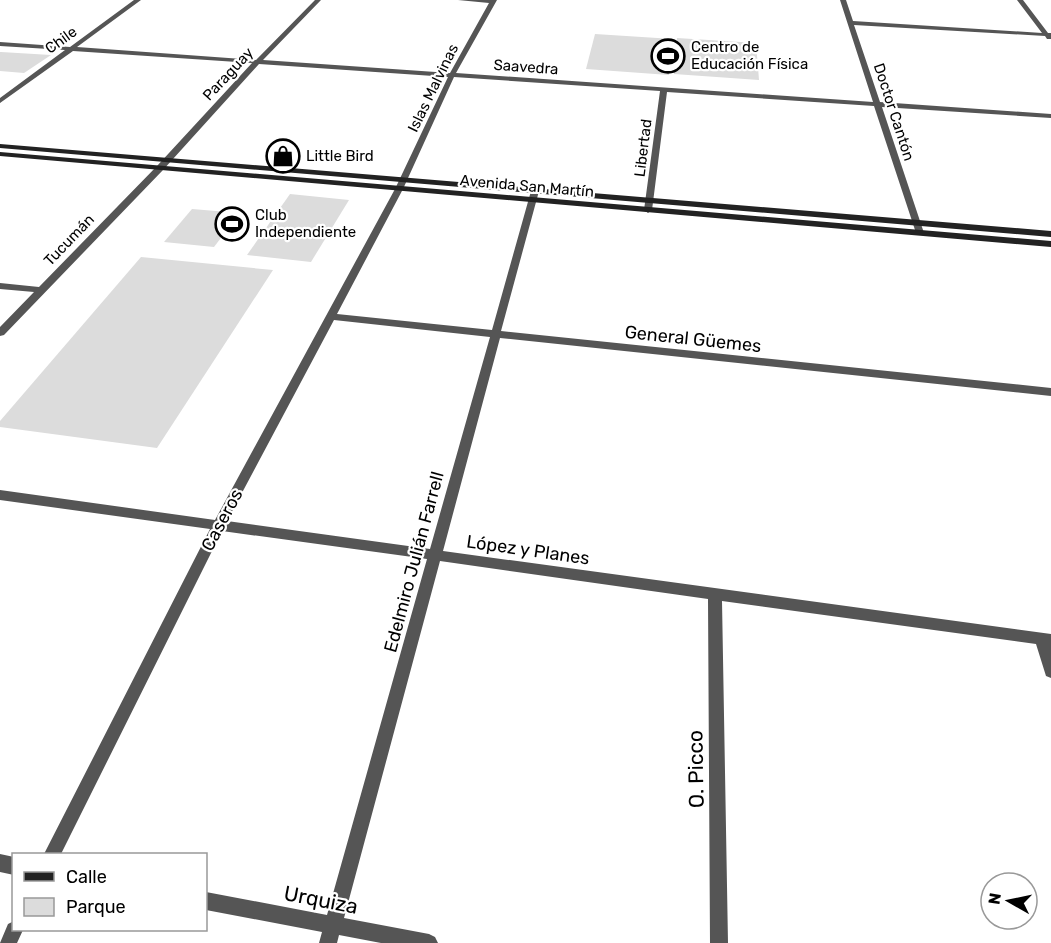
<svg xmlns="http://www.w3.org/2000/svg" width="1051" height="943" viewBox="0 0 1051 943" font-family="Rubik,sans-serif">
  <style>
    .green { fill: #dcdcdc }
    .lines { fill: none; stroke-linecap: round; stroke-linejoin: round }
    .street { fill: #555; fill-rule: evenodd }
    .secondary { fill: #222; fill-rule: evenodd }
    .labels { text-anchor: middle; stroke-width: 4.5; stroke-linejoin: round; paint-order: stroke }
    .far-street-label { font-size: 15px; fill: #000; stroke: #fff }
    .far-poi-label { font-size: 15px; fill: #000; stroke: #fff; text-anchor: start }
    .street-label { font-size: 18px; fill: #000; stroke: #fff }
    .near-street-label { font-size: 21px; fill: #000; stroke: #fff }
  </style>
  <rect width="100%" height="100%" fill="#fff"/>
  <g class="green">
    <polygon points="595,34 673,39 669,75 586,69"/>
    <polygon points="677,38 756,43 759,80 674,74"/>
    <polygon points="0,52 1,52 51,55 24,73 0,71"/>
    <polygon points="290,194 349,200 311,262 247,255"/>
    <polygon points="192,209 240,213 214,247 164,242"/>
    <polygon points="141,257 273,270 157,448 0,427 0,421"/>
  </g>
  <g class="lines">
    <g class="street">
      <path d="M134 0H141L77 47 256 60 315 0H321L263 60 450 73 489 3 458 0H497L456 73 873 102 840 0H846L853 21 1042 33 1017 0H1023L1048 33H1051V39H1047L1045 36 854 25 880 102 1051 114V118L882 107 924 233 923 235 916 233 874 106 667 92 652 210 648 213 644 210 660 91 454 77 403 189 337 314 492 330 531 191 535 189 539 191 501 331 1051 388V396L500 338 443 551 1051 634V678L1046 676 1036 644 722 601 728 943H710L708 599 440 561 344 918 429 934 435 937 438 943H381L339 935 337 943H319L322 932 206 910V892L327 915 427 559 222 531 61 854H44L210 529 0 500V490L215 520 395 189 448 77 259 64 163 170 4 335 0 336V327L34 292 0 289V283L39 287 157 166 252 63 73 51 0 103V98L65 50 0 46V42L70 47ZM334 320 490 337 430 549 227 521Z"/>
      <polygon points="0,854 14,857 14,875 0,872"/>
      <polygon points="14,921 14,930 23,930 17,943 0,943 8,924"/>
    </g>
    <g class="secondary">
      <polygon points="0,144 1051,231 1051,237 0,148"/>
      <polygon points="0,152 1051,241 1051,247 0,156"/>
    </g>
  </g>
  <defs>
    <g id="stadium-ring" transform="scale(1.725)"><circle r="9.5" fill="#fff" stroke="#000" stroke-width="1.5"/><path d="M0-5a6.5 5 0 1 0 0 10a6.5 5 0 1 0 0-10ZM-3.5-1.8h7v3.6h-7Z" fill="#000"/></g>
    <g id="shop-ring" transform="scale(1.725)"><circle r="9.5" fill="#fff" stroke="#000" stroke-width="1.5"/><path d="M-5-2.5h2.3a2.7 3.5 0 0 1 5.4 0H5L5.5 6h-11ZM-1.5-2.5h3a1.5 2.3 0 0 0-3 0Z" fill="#000"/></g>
  </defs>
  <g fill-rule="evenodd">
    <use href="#stadium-ring" x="668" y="56"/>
    <use href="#shop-ring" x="283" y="156"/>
    <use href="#stadium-ring" x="232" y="224"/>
  </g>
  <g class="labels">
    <g class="far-street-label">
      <text transform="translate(61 40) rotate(-36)" y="5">Chile</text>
      <text transform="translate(526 67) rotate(4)" y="5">Saavedra</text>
      <text transform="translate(228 74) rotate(-47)" y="5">Paraguay</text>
      <text transform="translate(433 88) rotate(-64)" y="5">Islas Malvinas</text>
      <text transform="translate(894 112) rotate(72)" y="5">Doctor Cantón</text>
      <text transform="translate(643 148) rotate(-83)" y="5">Libertad</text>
      <text transform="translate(527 186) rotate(5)" y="5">Avenida San Martín</text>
      <text transform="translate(69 240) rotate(-46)" y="5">Tucumán</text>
    </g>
    <g class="far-poi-label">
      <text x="691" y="52">Centro de<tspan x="691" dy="17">Educación Física</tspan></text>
      <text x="306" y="161">Little Bird</text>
      <text x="255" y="220">Club<tspan x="255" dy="17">Independiente</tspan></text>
    </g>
    <g class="street-label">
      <text transform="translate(693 339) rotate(6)" y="6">General Güemes</text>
      <text transform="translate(222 520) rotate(-62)" y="6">Caseros</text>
      <text transform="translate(528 550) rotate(8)" y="6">López y Planes</text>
      <text transform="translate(414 562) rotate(-75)" y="6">Edelmiro Julián Farrell</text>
    </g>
    <g class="near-street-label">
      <text transform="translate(696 769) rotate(-91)" y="7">O. Picco</text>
      <text transform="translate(321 900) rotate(11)" y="7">Urquiza</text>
    </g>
  </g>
  <rect x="12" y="853" width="195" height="78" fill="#ffffff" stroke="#999999" stroke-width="1.5"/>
  <rect x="24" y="872" width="30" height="9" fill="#222222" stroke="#999999" stroke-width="1.5"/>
  <text x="66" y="883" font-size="18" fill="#000000">Calle</text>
  <rect x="24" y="898" width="30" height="18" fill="#dcdcdc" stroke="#999999" stroke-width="1.5"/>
  <text x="66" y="913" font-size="18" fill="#000000">Parque</text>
  <g transform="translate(1009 901) rotate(279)"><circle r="28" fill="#ffffff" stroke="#999999" stroke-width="1.5"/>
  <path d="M0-4.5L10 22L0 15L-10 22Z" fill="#000000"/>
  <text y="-9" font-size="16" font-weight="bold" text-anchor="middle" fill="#000000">N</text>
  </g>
</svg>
